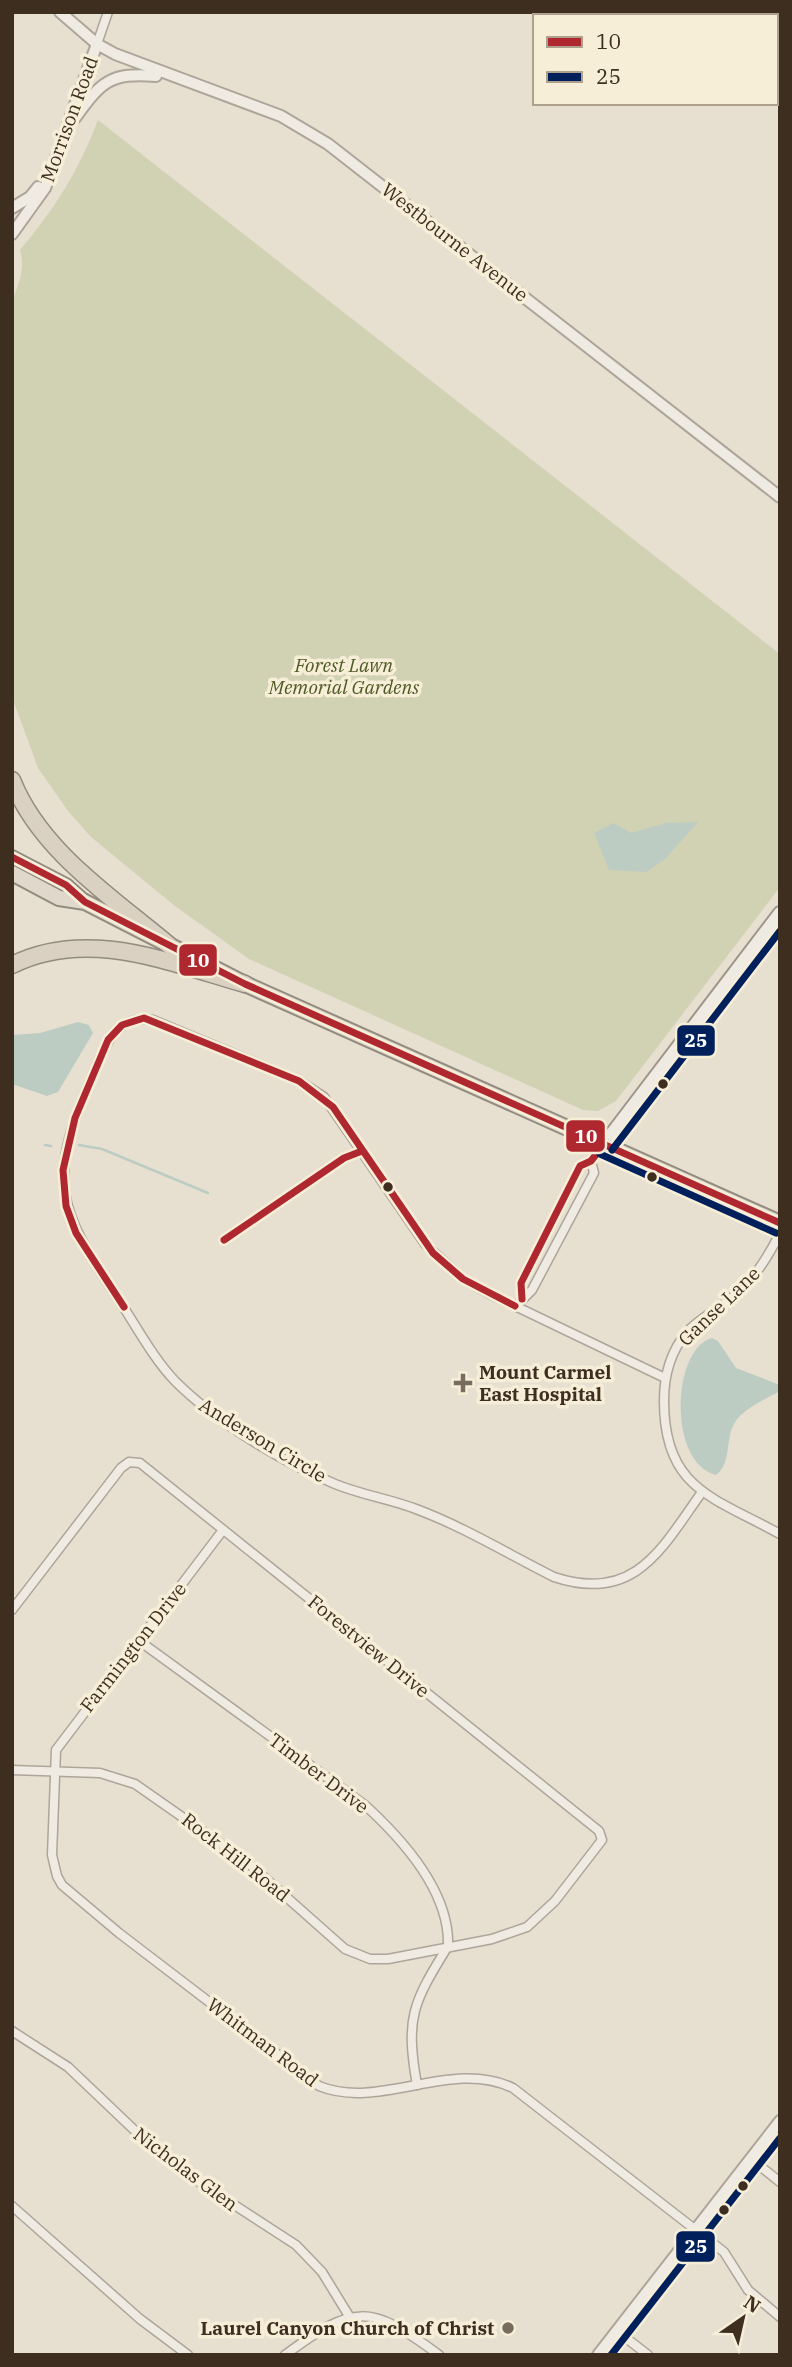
<svg xmlns="http://www.w3.org/2000/svg" width="792" height="2367" viewBox="0 0 792 2367" font-family="'IBM Plex Serif',serif">
  <style>
    .cemetery { fill: #d1d1b3 }
    .water { fill: #bcccc2 }
    .lines { fill: none; stroke-linecap: round; stroke-linejoin: round }
    .stream { stroke: #bcccc2; stroke-width: 2.5 }
    .minor-casing { stroke: #ada599; stroke-width: 11 }
    .tertiary-casing { stroke: #ada599; stroke-width: 14 }
    .secondary-casing { stroke: #9c958a; stroke-width: 16 }
    .primary-casing { stroke: #928b80; stroke-width: 16 }
    .trunk-casing { stroke: #928b80; stroke-width: 18 }
    .motorway-casing { stroke: #928b80; stroke-width: 19 }
    .minor { stroke: #efebe3; stroke-width: 8 }
    .tertiary { stroke: #efebe3; stroke-width: 10 }
    .secondary { stroke: #efebe3; stroke-width: 12 }
    .primary { stroke: #e6e1d4; stroke-width: 12 }
    .trunk { stroke: #e0d9cb; stroke-width: 14 }
    .motorway { stroke: #dad1c2; stroke-width: 16 }
    .bus-1-casing { stroke: #f7eed8; stroke-width: 12 }
    .bus-2-casing { stroke: #f7eed8; stroke-width: 12 }
    .bus-1 { stroke: #af272f; stroke-width: 7 }
    .bus-2 { stroke: #00205b; stroke-width: 7 }
    .bus-dot { fill: #3d2e20; stroke: #f7eed8; stroke-width: 2.5 }
    .poi-dot { fill: #786c5e; stroke: #f7eed8; stroke-width: 2.5 }
    .labels { text-anchor: middle; stroke-width: 7; stroke-linejoin: round; paint-order: stroke }
    .street-label { font-size: 19px; fill: #3d2e20; stroke: #f7eed8 }
    .park-label { font-size: 19px; font-style: italic; fill: #4d5a26; stroke: #f7eed8 }
    .poi-label { font-size: 19px; font-weight: bold; fill: #3d2e20; stroke: #f7eed8; text-anchor: start }
    .line-badge { stroke: #f7eed8; stroke-width: 2.5 }
    .badge-label { font-size: 19px; text-anchor: middle; font-weight: bold; fill: #fff }
  </style>
  <rect width="100%" height="100%" fill="#e7e0d1"/>
  <path class="cemetery" d="M98 120 780 654V887L616 1101 598 1111 583 1110 249 959 175 906 91 837 68 811 38 768 12 697V302C18 285 26 268 20 250 56 207 78 172 98 120Z"/>
  <g class="water">
    <polygon points="698,822 664,860 646,872 609,870 594,833 613,823 631,833 666,823"/>
    <polygon points="78,1022 89,1025 93,1033 58,1092 47,1096 12,1084 12,1035 40,1033"/>
    <path d="M712 1338 718 1341 736 1368 780 1385V1391C766 1399 742 1409 734 1424 725 1440 732 1463 716 1475 667 1463 672 1348 712 1338Z"/>
  </g>
  <g class="lines">
    <g class="stream">
      <polyline points="45,1145 51,1146"/>
      <polyline points="79,1145 102,1149 208,1193"/>
    </g>
    <g class="minor-casing">
      <g id="minor">
        <polyline points="97,44 108,12"/>
        <path d="M780 1233C767 1259 753 1281 729 1300 715 1311 699 1319 687 1332 670 1352 664 1375 664 1401 664 1489 713 1497 780 1534"/>
        <polyline points="522,1299 521,1283 580,1166 591,1161 604,1144"/>
        <polyline points="520,1302 532,1290 594,1173 591,1161"/>
        <path d="M665 1378 488 1293 463 1279 425 1244 324 1097 299 1081 153 1020C112 1013 103 1053 89 1084 47 1180 59 1210 115 1294 134 1322 152 1357 175 1381 216 1422 282 1462 335 1484 362 1495 390 1499 416 1509 462 1526 510 1555 554 1577 635 1604 662 1548 702 1492"/>
        <path d="M223 1530 56 1750 52 1855 57 1876 62 1885 119 1933 319 2086C380 2111 451 2058 513 2088L724 2252 748 2290 780 2317"/>
        <polyline points="12,1610 121,1468 129,1462 140,1463 599,1831 602,1840 555,1901 527,1927 492,1939 388,1959 370,1959 345,1949 248,1863 135,1784 100,1773 12,1770"/>
        <path d="M138 1640 366 1806C403 1840 450 1892 448 1946"/>
        <polyline points="12,2031 68,2067 150,2145 182,2171 296,2245 322,2272 349,2316"/>
        <path d="M417 2085C405 2017 413 2003 448 1946"/>
        <polyline points="751,2159 780,2182"/>
        <polyline points="12,2206 140,2319 188,2355"/>
        <polyline points="617,2331 648,2355"/>
        <path d="M285 2355C354 2304 369 2303 439 2355"/>
      </g>
    </g>
    <g class="tertiary-casing">
      <g id="tertiary">
        <polyline points="60,12 97,44 115,54 281,116 328,144 780,497"/>
        <path d="M75 118C101 82 110 72 156 76"/>
        <polyline points="12,208 30,197 38,187"/>
        <polyline points="12,234 45,188 97,44"/>
        <polyline points="598,2355 780,2121"/>
      </g>
    </g>
    <g class="secondary-casing">
      <polyline id="secondary" points="604,1144 780,913"/>
    </g>
    <g class="primary-casing">
      <polyline id="primary" points="12,857 66,885 85,902"/>
    </g>
    <g class="trunk-casing">
      <polyline id="trunk" points="12,873 59,898 85,902 245,984 780,1223"/>
    </g>
    <g class="motorway-casing">
      <g id="motorway">
        <path d="M12 780C40 851 113 898 170 946"/>
        <path d="M12 965C88 927 170 963 245 984"/>
      </g>
    </g>
    <use href="#minor" class="minor"/>
    <use href="#tertiary" class="tertiary"/>
    <use href="#secondary" class="secondary"/>
    <use href="#primary" class="primary"/>
    <use href="#trunk" class="trunk"/>
    <use href="#motorway" class="motorway"/>
    <g class="bus-1-casing">
      <g id="bus-1">
        <polyline points="12,857 66,885 85,902 245,984 780,1223"/>
        <polyline points="224,1240 344,1158 362,1151"/>
        <polyline points="522,1299 521,1283 580,1166 591,1161 604,1144"/>
        <polyline points="124,1307 76,1233 66,1206 63,1170 75,1118 108,1040 122,1025 144,1018 299,1081 333,1107 433,1253 463,1279 515,1306"/>
      </g>
    </g>
    <g class="bus-2-casing">
      <g id="bus-2">
        <polyline points="612,1150 780,931"/>
        <polyline points="600,1154 776,1233"/>
        <polyline points="611,2355 780,2138"/>
      </g>
    </g>
    <use href="#bus-1" class="bus-1"/>
    <use href="#bus-2" class="bus-2"/>
  </g>
  <g class="bus-dot">
    <circle cx="663" cy="1084" r="6"/>
    <circle cx="652" cy="1177" r="6"/>
    <circle cx="388" cy="1187" r="6"/>
    <circle cx="743" cy="2186" r="6"/>
    <circle cx="724" cy="2210" r="6"/>
  </g>
  <g class="poi-dot">
    <path d="M459.5 1372.5h7v7h7v7h-7v7h-7v-7h-7v-7h7z"/>
    <circle cx="508" cy="2328" r="7"/>
  </g>
  <g class="labels">
    <g class="street-label">
      <text transform="translate(69 119) rotate(-70)" y="7">Morrison Road</text>
      <text transform="translate(455 242) rotate(38)" y="7">Westbourne Avenue</text>
      <text transform="translate(719 1306) rotate(-44)" y="7">Ganse Lane</text>
      <text transform="translate(263 1440) rotate(31)" y="7">Anderson Circle</text>
      <text transform="translate(369 1646) rotate(39)" y="7">Forestview Drive</text>
      <text transform="translate(133 1647) rotate(-52)" y="7">Farmington Drive</text>
      <text transform="translate(319 1773) rotate(37)" y="7">Timber Drive</text>
      <text transform="translate(236 1857) rotate(38)" y="7">Rock Hill Road</text>
      <text transform="translate(263 2042) rotate(37)" y="7">Whitman Road</text>
      <text transform="translate(186 2169) rotate(37)" y="7">Nicholas Glen</text>
    </g>
    <g class="park-label">
      <text x="344" y="672">Forest Lawn<tspan x="344" dy="22">Memorial Gardens</tspan></text>
    </g>
    <g class="poi-label">
      <text x="479" y="1379">Mount Carmel<tspan x="479" dy="22">East Hospital</tspan></text>
      <text x="494" y="2335" text-anchor="end">Laurel Canyon Church of Christ</text>
    </g>
  </g>
  <g class="line-badge">
    <rect x="178" y="943" width="40" height="34" rx="7" fill="#af272f"/>
    <rect x="676" y="1024" width="40" height="33" rx="7" fill="#00205b"/>
    <rect x="565" y="1119" width="41" height="34" rx="7" fill="#af272f"/>
    <rect x="675" y="2230" width="41" height="33" rx="7" fill="#00205b"/>
  </g>
  <g class="badge-label">
    <text x="198" y="967">10</text>
    <text x="696" y="1047">25</text>
    <text x="586" y="1143">10</text>
    <text x="696" y="2253">25</text>
  </g>
  <rect width="792" height="2367" fill="none" stroke="#3d2e20" stroke-width="28"/>
  <rect x="533" y="14" width="245" height="91" fill="#f7eed8" stroke="#ada18e" stroke-width="2"/>
  <rect x="547" y="37" width="35" height="10" fill="#af272f" stroke="#ada18e" stroke-width="2"/>
  <text x="596" y="49" font-size="21" fill="#3d2e20">10</text>
  <rect x="547" y="72" width="35" height="10" fill="#00205b" stroke="#ada18e" stroke-width="2"/>
  <text x="596" y="84" font-size="21" fill="#3d2e20">25</text>
  <g transform="translate(743 2318) rotate(34)" stroke="#f7eed8" stroke-width="5" paint-order="stroke">
  <path d="M0-5L12 26L0 18L-12 26Z" fill="#3d2e20"/>
  <text y="-10" font-size="19" font-weight="bold" text-anchor="middle" fill="#3d2e20">N</text>
  </g>
</svg>
